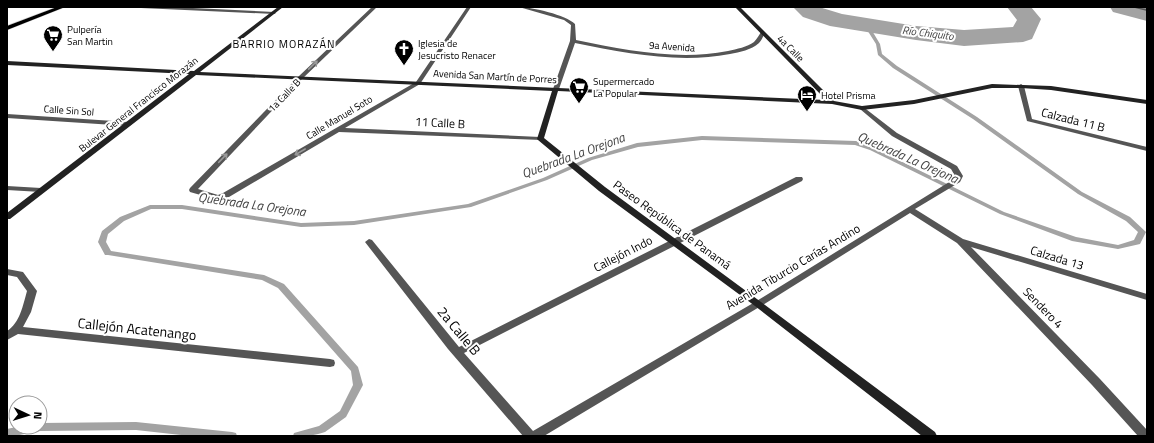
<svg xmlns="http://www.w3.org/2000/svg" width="1154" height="443" viewBox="0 0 1154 443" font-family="'Titillium Web',sans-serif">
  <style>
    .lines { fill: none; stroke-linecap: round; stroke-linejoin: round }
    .stream { fill: #a3a3a3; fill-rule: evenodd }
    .river { fill: #a3a3a3; fill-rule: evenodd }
    .primary-casing { stroke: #dbdbdb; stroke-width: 1 }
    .street { fill: #555; fill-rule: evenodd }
    .secondary { fill: #222; fill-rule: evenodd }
    .primary { fill: #000; fill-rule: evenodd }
    .oneway { stroke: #999 }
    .labels { text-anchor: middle; stroke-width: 4; stroke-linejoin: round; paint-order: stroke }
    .far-poi-label { font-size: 10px; fill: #000; stroke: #fff; text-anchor: start }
    .far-street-label { font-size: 10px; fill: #000; stroke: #fff }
    .far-water-label { font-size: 11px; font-style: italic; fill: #444; stroke: #fff }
    .far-neighbourhood-label { font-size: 11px; letter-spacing: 1px; fill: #000; stroke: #fff }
    .street-label { font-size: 12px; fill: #000; stroke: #fff }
    .water-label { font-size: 13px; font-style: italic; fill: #444; stroke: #fff }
    .near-street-label { font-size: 14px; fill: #000; stroke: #fff }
  </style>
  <rect width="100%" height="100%" fill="#fff"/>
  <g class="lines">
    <g class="stream">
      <path d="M864 24H868L880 44 882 54 897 66 977 117 1082 192 1130 217 1146 232 1140 244 1118 249 1072 241 1000 214 870 150 855 145 702 140 638 147 592 160 547 180 471 207 354 225 301 227 182 209H151L124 221 108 234 106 242 111 251 264 275 284 284 358 367 363 385 346 417 325 432C314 436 305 436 293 436L294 433 319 426 340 411 353 385 351 371 278 288 262 280 108 255H105L98 242 102 231 120 217 150 205H182L301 223 354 221 468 204 543 178 588 158 637 143 702 136 856 141 874 148 1004 212 1076 237 1118 245 1134 240 1138 232 1126 221 1078 194 973 119 893 68 878 55 876 44 864 25Z"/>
      <polygon points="136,422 232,432 236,433 237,436 190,436 136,430 40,431 14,436 7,436 7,429 16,427 40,427 40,423"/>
    </g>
    <g class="river">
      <polygon points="793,7 819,7 842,14 916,26 964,30 1013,27 1017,20 1007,7 1031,7 1041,19 1032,39 1023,42 964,46 916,40 830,26 803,17"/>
      <polygon points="1110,7 1147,7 1147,21 1113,12"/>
    </g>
    <g class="primary-casing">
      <polygon id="primary" points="57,7 65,7 7,30 7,26"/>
    </g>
    <g class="street">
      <polygon points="139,7 172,7 274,12 276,13 274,14 141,8"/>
      <polygon points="372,7 377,7 302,79 198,189 218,195 223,193 416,82 467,7 471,7 420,84 345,128 540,137 542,138 542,140 339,132 229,197 218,200 190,192 189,190 190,188 298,77"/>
      <path d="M519 7C532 7 566 15 575 24L576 40C626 50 677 61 728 51 737 49 747 47 754 42 757 39 759 35 761 32L765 33C763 36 762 40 759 43 751 50 740 52 730 54 678 64 626 53 575 43L559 89 556 91 553 89 570 41 571 25 564 20Z"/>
      <polygon points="1135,7 1147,9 1147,11 1135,8"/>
      <polygon points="1021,84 1024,86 1032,119 1147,147 1147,151 1027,121 1018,86"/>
      <polygon points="862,106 897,133 957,166 963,176 960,182 915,209 963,239 1147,294 1147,300 971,247 1100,379 1147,430 1147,436 1138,436 1092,385 957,243 910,213 761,306 544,436 523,436 448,349 365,242 369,239 372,240 459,347 796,177 802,177 803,179 802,181 464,353 533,431 755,302 954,179 955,176 951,169 892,136 860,109 859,108"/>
      <polygon points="7,114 129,122 132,124 129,126 7,118"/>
      <polygon points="7,186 41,188 45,190 41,192 7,190"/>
      <path d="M7 269 23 272 37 291 31 312 23 327 330 359 334 360 335 363 334 366 330 367 18 334 7 340V331C20 323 23 305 27 291L17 277 7 275Z"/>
    </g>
    <polygon class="secondary" points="278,7 283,7 200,72 826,100 735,7 740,7 834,101 862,106 914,100 992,84 1051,86 1147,100 1147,104 1051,90 1021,88 992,88 914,104 862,110 832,104 558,91 544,138 605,187 761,302 935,432 937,436 922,436 755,306 599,191 538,140 537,139 552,91 196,75 10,219 7,219 7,213 189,74 7,65 7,61 194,71"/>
    <use href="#primary" class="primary"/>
  </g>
  <defs><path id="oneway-shaft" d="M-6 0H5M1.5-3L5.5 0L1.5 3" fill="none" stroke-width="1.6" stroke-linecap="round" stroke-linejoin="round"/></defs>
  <g class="oneway">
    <use href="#oneway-shaft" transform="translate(313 65) rotate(-44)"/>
    <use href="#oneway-shaft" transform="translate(300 152) rotate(150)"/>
    <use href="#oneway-shaft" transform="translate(223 158) rotate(-46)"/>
  </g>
  <defs>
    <g id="supermarket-pin" transform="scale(1)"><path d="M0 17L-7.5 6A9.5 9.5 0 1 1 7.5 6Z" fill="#000" stroke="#fff"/><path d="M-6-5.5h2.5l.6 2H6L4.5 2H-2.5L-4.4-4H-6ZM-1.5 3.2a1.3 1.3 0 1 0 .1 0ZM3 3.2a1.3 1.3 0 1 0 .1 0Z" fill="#fff"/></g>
    <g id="church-pin" transform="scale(1)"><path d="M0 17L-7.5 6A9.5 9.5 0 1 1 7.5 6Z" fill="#000" stroke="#fff"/><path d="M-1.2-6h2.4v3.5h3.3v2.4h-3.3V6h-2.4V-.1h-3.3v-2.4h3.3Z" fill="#fff"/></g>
    <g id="hotel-pin" transform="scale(1)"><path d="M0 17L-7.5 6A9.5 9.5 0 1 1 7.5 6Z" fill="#000" stroke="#fff"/><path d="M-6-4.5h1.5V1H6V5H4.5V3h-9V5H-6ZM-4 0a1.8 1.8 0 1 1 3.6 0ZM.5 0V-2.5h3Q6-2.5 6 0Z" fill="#fff"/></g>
  </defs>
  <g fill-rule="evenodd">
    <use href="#supermarket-pin" x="53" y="35"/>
    <use href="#church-pin" x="404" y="49"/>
    <use href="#supermarket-pin" x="579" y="87"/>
    <use href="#hotel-pin" x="807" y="95"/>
  </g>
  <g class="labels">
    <g class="far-poi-label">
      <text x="67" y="33">Pulpería<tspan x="67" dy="12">San Martin</tspan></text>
      <text x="418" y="47">Iglesia de<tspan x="418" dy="12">Jesucristo Renacer</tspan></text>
      <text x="593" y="85">Supermercado<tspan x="593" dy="12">La Popular</tspan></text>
      <text x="821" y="99">Hotel Prisma</text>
    </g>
    <g class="far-street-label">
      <text transform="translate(672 46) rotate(4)" y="4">9a Avenida</text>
      <text transform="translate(791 48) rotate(45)" y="4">4a Calle</text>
      <text transform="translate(495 76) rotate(3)" y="4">Avenida San Martín de Porres</text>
      <text transform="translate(284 95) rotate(-46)" y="4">1a Calle B</text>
      <text transform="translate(138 104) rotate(-38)" y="4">Bulevar General Francisco Morazán</text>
      <text transform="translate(69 110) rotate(4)" y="4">Calle Sin Sol</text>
      <text transform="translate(339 117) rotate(-31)" y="4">Calle Manuel Soto</text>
    </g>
    <g class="far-water-label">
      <text transform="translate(928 33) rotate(7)" y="4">Río Chiquito</text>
    </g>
    <g class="far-neighbourhood-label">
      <text x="284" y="48">BARRIO MORAZÁN</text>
    </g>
    <g class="street-label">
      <text transform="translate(1073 120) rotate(14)" y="4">Calzada 11 B</text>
      <text transform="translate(440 123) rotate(3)" y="4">11 Calle B</text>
      <text transform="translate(672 225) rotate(36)" y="4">Paseo República de Panamá</text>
      <text transform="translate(623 254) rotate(-27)" y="4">Callejón Indo</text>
      <text transform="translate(1057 258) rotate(17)" y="4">Calzada 13</text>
      <text transform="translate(793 267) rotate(-31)" y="4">Avenida Tiburcio Carías Andino</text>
      <text transform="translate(1043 308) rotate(46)" y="4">Sendero 4</text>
    </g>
    <g class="water-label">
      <text transform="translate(573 155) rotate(-20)" y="5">Quebrada La Orejona</text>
      <text transform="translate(908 157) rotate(24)" y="5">Quebrada La Orejona</text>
      <text transform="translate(252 204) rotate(8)" y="5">Quebrada La Orejona</text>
    </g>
    <g class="near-street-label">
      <text transform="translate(137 329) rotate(6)" y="5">Callejón Acatenango</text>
      <text transform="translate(459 331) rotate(50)" y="5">2a Calle B</text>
    </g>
  </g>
  <rect width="1154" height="443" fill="none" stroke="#000000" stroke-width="16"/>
  <g transform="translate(28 415) rotate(94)"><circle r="19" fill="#ffffff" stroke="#999999"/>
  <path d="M0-3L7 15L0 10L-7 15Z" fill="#000000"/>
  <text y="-6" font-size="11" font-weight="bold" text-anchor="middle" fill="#000000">N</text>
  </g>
</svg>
